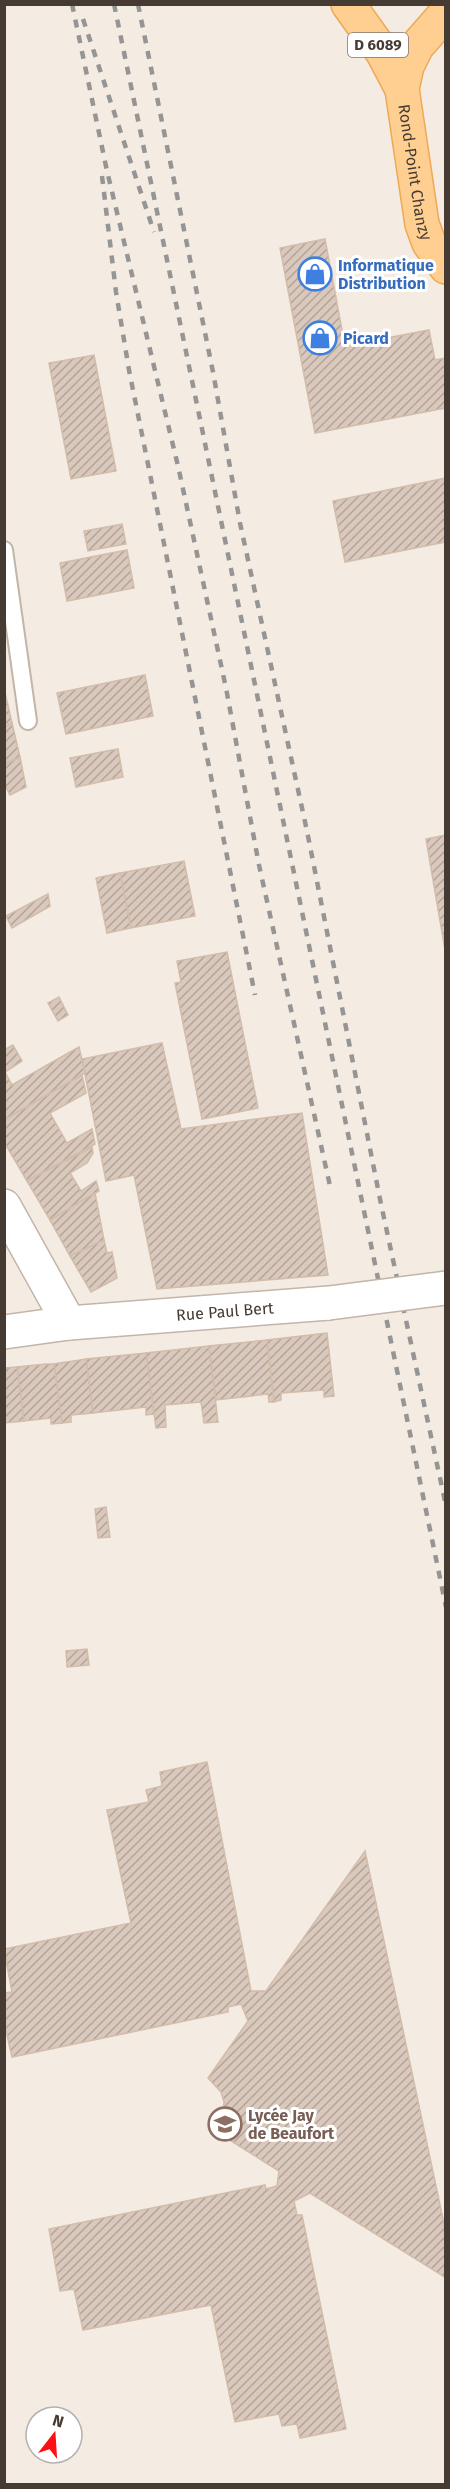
<svg xmlns="http://www.w3.org/2000/svg" width="450" height="2489" viewBox="0 0 450 2489" font-family="'Fira Sans',sans-serif">
  <style>
    .building { fill: url(#building-hatch); stroke: #d2bcaa; stroke-width: 1.5 }
    .lines { fill: none; stroke-linecap: round; stroke-linejoin: round }
    .service-casing { stroke: #c3b5a8; stroke-width: 20 }
    .minor-casing { stroke: #c3b5a8; stroke-width: 36 }
    .primary-casing { stroke: #efa856; stroke-width: 36 }
    .service { stroke: #fff; stroke-width: 16 }
    .minor { stroke: #fff; stroke-width: 33 }
    .primary { stroke: #ffce91; stroke-width: 33 }
    .rail { stroke: #959595; stroke-width: 4.5; stroke-dasharray: 8 8; stroke-linecap: butt }
    .minor-bridge-casing { stroke: #c3b5a8; stroke-width: 36; stroke-linecap: butt }
    .minor-bridge { stroke: #fff; stroke-width: 33 }
    .labels { text-anchor: middle; stroke-width: 6; stroke-linejoin: round; paint-order: stroke }
    .shield { fill: #fff; stroke: #7e7670; stroke-width: 1.5 }
    .shield-label { font-size: 15px; font-weight: bold; fill: #463b33 }
    .street-label { font-size: 16px; fill: #463b33; stroke: #fff }
    .shop-label { font-size: 16px; font-weight: bold; fill: #366cbe; stroke: #fff; text-anchor: start }
    .education-label { font-size: 16px; font-weight: bold; fill: #785e54; stroke: #fff; text-anchor: start }
  </style>
  <defs>
    <pattern id="building-hatch" width="6" height="6" patternUnits="userSpaceOnUse" patternTransform="scale(1.5)"><rect width="6" height="6" fill="#d9c8bb"/><path d="M-1 1l2-2M0 6l6-6M5 7l2-2" fill="none" stroke="#b2a499"/></pattern>
  </defs>
  <rect width="100%" height="100%" fill="#f4ece3"/>
  <g class="building">
    <polygon points="325,239 345,346 429,330 435,360 446,358 446,408 315,433 280,248"/>
    <polygon points="94,355 116,471 71,479 49,363"/>
    <polygon points="446,478 446,542 345,562 333,501"/>
    <polygon points="122,524 126,544 88,551 84,531"/>
    <polygon points="127,550 134,588 67,601 60,563"/>
    <polygon points="145,675 153,716 66,734 57,693"/>
    <polygon points="4,688 12,723 4,728"/>
    <polygon points="12,723 20,757 7,763 4,758 4,728"/>
    <polygon points="118,749 123,777 76,787 70,758"/>
    <polygon points="20,757 26,787 10,795 4,783 4,765"/>
    <polygon points="446,835 446,949 445,950 426,839"/>
    <polygon points="184,861 195,916 131,928 120,873"/>
    <polygon points="120,873 131,928 107,933 96,878"/>
    <polygon points="48,894 50,906 12,928 6,916"/>
    <polygon points="227,952 258,1108 202,1119 175,983 181,982 177,961"/>
    <polygon points="59,997 68,1015 58,1021 48,1003"/>
    <polygon points="162,1043 181,1129 302,1113 328,1275 157,1289 134,1175 106,1181 82,1059"/>
    <polygon points="13,1045 22,1061 5,1072 12,1085 79,1047 85,1073 4,1120 4,1050"/>
    <polygon points="82,1075 86,1093 50,1113 67,1143 92,1129 95,1144 27,1181 4,1142 4,1120"/>
    <polygon points="92,1147 93,1153 87,1163 70,1173 81,1191 96,1181 99,1191 50,1220 27,1181"/>
    <polygon points="95,1193 104,1240 70,1256 50,1220"/>
    <polygon points="104,1240 107,1253 112,1252 117,1278 91,1292 70,1256"/>
    <polygon points="327,1333 334,1396 324,1397 324,1390 281,1393 281,1400 274,1402 267,1340"/>
    <polygon points="267,1340 274,1402 269,1402 268,1394 216,1400 209,1346"/>
    <polygon points="209,1346 218,1422 204,1423 201,1402 165,1405 166,1427 156,1428 146,1353"/>
    <polygon points="146,1353 154,1414 146,1415 146,1407 93,1413 86,1359"/>
    <polygon points="86,1359 93,1413 71,1415 71,1422 62,1423 54,1364"/>
    <polygon points="46,1364 54,1364 62,1423 51,1424 51,1418 24,1421 17,1367"/>
    <polygon points="17,1367 24,1421 4,1423 4,1368"/>
    <polygon points="106,1507 110,1537 98,1538 95,1509"/>
    <polygon points="87,1649 89,1665 67,1667 66,1651"/>
    <polygon points="207,1762 251,1991 266,1991 365,1851 446,2233 446,2278 310,2193 294,2201 297,2215 302,2215 346,2429 300,2438 297,2424 282,2426 279,2414 235,2422 211,2305 83,2330 74,2289 60,2291 49,2229 265,2185 266,2189 277,2186 279,2171 217,2132 222,2124 224,2102 221,2092 208,2078 248,2021 241,2004 228,2007 228,2012 12,2057 4,2022 4,1993 12,1992 4,1949 131,1923 107,1810 149,1802 146,1790 162,1786 160,1772"/>
  </g>
  <g class="lines">
    <g class="service-casing">
      <polyline id="service" points="4,550 28,721"/>
    </g>
    <g class="minor-casing">
      <g id="minor">
        <polyline points="4,1206 69,1323"/>
        <path id="s1" d="M4 1332 69 1323 329 1303"/>
      </g>
    </g>
    <g class="primary-casing">
      <g id="primary">
        <polyline points="348,4 383,53 402,89"/>
        <path id="s2" d="M446 13 417 46 407 66 402 89 422 224 429 243 446 267"/>
      </g>
    </g>
    <use href="#service" class="service"/>
    <use href="#minor" class="minor"/>
    <use href="#primary" class="primary"/>
    <g class="rail">
      <polyline points="72,4 107,171 178,466 226,688 259,865 330,1186"/>
      <polyline points="114,4 446,1607"/>
      <polyline points="138,4 213,372 240,523 307,831 381,1204 446,1506"/>
      <polyline points="83,19 154,232"/>
      <polyline points="102,176 116,292 129,370 255,995"/>
    </g>
    <g class="minor-bridge-casing">
      <polyline id="minor-bridge" points="329,1303 446,1288"/>
    </g>
    <use href="#minor-bridge" class="minor-bridge"/>
  </g>
  <defs>
    <g id="shop-ring" transform="scale(1.725)"><circle r="9.5" fill="#fff" stroke="#3f7fe0" stroke-width="1.5"/><path d="M-5-2.5h2.3a2.7 3.5 0 0 1 5.4 0H5L5.5 6h-11ZM-1.5-2.5h3a1.5 2.3 0 0 0-3 0Z" fill="#3f7fe0"/></g>
    <g id="school-ring" transform="scale(1.725)"><circle r="9.5" fill="#fff" stroke="#8d6e63" stroke-width="1.5"/><path d="M0-5L7-2L0 1L-7-2ZM-4 1L0 2.5L4 1V4Q0 6-4 4Z" fill="#8d6e63"/></g>
  </defs>
  <g fill-rule="evenodd">
    <use href="#shop-ring" x="315" y="274"/>
    <use href="#shop-ring" x="320" y="338"/>
    <use href="#school-ring" x="225" y="2124"/>
  </g>
  <g class="labels">
    <rect class="shield" x="348" y="33" width="60" height="24" rx="4.5"/>
    <g class="shield-label">
      <text x="378" y="50">D 6089</text>
    </g>
    <g class="street-label">
      <text dy="6" stroke="none"><textPath href="#s2" startOffset="174">Rond-Point Chanzy</textPath></text>
      <text dy="6" stroke="none"><textPath href="#s1" startOffset="222">Rue Paul Bert</textPath></text>
    </g>
    <g class="shop-label">
      <text x="338" y="271">Informatique<tspan x="338" dy="18">Distribution</tspan></text>
      <text x="343" y="344">Picard</text>
    </g>
    <g class="education-label">
      <text x="248" y="2121">Lycée Jay<tspan x="248" dy="18">de Beaufort</tspan></text>
    </g>
  </g>
  <rect width="450" height="2489" fill="none" stroke="#463b33" stroke-width="12"/>
  <g transform="translate(54 2435) rotate(17)"><circle r="28" fill="#ffffff" stroke="#b5b1ad" stroke-width="1.5"/>
  <path d="M0-4.5L10 22L0 15L-10 22Z" fill="#ff0f12"/>
  <text y="-9" font-size="16" font-weight="bold" text-anchor="middle" fill="#463b33">N</text>
  </g>
</svg>
